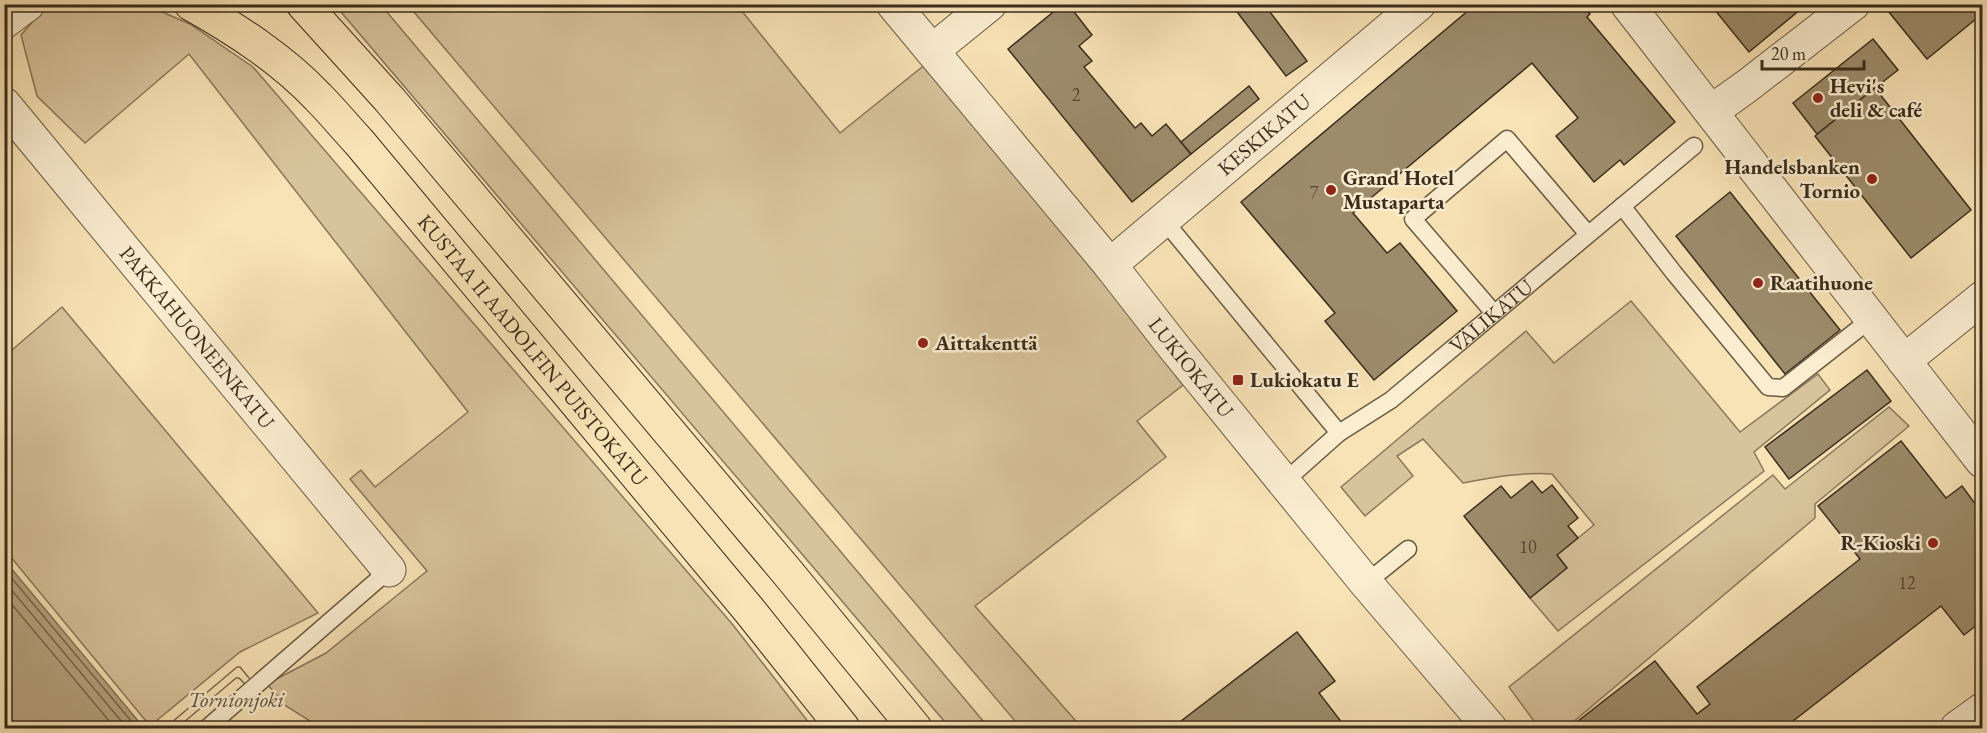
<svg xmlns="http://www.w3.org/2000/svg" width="1987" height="733" viewBox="0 0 1987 733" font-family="'EB Garamond',serif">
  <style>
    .green { fill: #d8c49c; stroke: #89785c; stroke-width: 1.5 }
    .water { fill: #b7a582; stroke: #857559; stroke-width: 1.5 }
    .pier { fill: #f8e3b6 }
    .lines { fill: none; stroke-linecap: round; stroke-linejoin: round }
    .shore { stroke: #78694f; stroke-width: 1.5 }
    .building { fill: #9d8c6c; stroke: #3a2d1c; stroke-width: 1.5 }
    .service-casing { stroke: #6a5a42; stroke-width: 19 }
    .minor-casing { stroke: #6a5a42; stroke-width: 35 }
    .tertiary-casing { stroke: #6a5a42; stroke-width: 35 }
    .trunk-casing { stroke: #3a2d1c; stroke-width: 35 }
    .service { stroke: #faedd0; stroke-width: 16 }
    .minor { stroke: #faedd0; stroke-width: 33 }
    .tertiary { stroke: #faedd0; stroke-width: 33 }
    .trunk { stroke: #f8e3b6; stroke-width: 33 }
    .poi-dot { fill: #8f2418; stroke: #faedd0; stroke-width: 2 }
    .labels { text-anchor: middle; stroke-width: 5; stroke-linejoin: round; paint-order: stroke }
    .number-label { font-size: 18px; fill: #534530 }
    .poi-label { font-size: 21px; font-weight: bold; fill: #3a2d1c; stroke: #faedd0; text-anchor: start }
    .street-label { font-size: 21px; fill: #3a2d1c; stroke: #faedd0 }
    .water-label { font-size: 22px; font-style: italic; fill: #60513b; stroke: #faedd0 }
  </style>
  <rect width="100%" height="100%" fill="#f8e3b6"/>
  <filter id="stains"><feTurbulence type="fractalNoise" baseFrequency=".00333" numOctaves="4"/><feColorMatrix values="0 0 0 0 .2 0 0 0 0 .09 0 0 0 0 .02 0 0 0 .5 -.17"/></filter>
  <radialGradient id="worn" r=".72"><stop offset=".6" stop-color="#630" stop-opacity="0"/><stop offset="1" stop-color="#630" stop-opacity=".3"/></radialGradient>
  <g class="green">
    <polygon points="55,5 146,5 190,24 253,67 733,625 813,728 321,728 286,706 267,684 326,653 427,571 350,479 361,470 375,487 468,412 189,54 85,143 37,96 21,35 41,12"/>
    <polygon points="335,5 381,5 989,728 950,728"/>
    <polygon points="408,5 737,5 840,133 932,59 1183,385 1137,421 1166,457 975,606 1082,728 1021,728"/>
    <path d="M1631 301 1740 432 1818 374 1830 390 1754 452 1764 471 1558 631 1530 598 1567 568 1557 555 1594 525 1552 474C1522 472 1493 477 1463 483L1423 439 1397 456 1413 476 1365 516 1341 487 1526 331 1554 363Z"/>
    <polygon points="62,307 318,613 240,652 150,726 5,550 5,356"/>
    <polygon points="1889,407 1909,426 1815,504 1815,518 1566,728 1539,728 1509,687 1773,475 1785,489"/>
  </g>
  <polygon class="water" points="5,560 5,561 144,728 5,728"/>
  <polygon class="pier" points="239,657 284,709 261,728 156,728"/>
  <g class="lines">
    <g class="shore">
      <polyline points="4,569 137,728"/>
      <polyline points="4,581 127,728"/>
      <polyline points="4,595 115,728"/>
      <polyline points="165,728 237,667 240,667 249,678"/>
      <polyline points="177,728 236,678 239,678 244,683"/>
    </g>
  </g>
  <g class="building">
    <polygon points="1063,4 1068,4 1092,35 1079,46 1092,61 1084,67 1135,128 1141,123 1152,136 1166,124 1191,154 1132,202 1008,49"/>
    <polygon points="1231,4 1264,4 1307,61 1286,76"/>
    <polygon points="1476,4 1582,4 1590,14 1587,17 1675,122 1624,165 1620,160 1594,182 1556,136 1578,118 1532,63 1353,213 1387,253 1400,243 1457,311 1374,380 1325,321 1335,313 1241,202"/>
    <polygon points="1710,4 1807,4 1749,52"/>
    <polygon points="1886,4 1982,4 1982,14 1927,59 1884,6"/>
    <polygon points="1873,39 1898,70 1817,134 1793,103"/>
    <polygon points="1249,86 1259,99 1191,154 1181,142"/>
    <polygon points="1875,88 1971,210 1911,258 1815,136"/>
    <polygon points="1730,192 1840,330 1785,374 1676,236"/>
    <polygon points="1867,370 1891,401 1789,479 1765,447"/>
    <polygon points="1901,441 1946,498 1962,486 1982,513 1982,621 1964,635 1941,606 1784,728 1569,728 1655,661 1697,714 1710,704 1697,687 1860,559 1818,506"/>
    <polygon points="1532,481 1542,493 1552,485 1578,518 1568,526 1578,538 1557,555 1567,568 1530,598 1464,516 1501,486 1511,498"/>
    <polygon points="1297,632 1335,681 1319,693 1346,728 1172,728"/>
  </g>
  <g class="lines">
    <g class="service-casing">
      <g id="service">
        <polyline points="1622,206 1674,273 1768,387 1783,388 1871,319"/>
        <polyline points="1163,219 1339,433"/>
        <polyline points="1494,313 1413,219 1507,139 1587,233"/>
        <path id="s1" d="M1284 482 1339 433 1391 400 1694 146"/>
        <polyline points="1366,583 1408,549"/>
        <polyline points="207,728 389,570"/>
      </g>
    </g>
    <g class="minor-casing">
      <g id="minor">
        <path id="s2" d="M893 4 1110 265 1174 347 1366 583 1490 728"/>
        <polyline points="1627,4 1982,461"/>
        <polyline points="4,22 28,4"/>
        <polyline points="932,51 990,4"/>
        <path id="s3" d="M4 104 389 570"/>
        <polyline points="1712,111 1747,86 1853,4"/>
        <path id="s4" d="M1110 265 1419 4"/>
        <polyline points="1904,361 1982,298"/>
      </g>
    </g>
    <g class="tertiary-casing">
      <polyline id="tertiary" points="1957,728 1982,710"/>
    </g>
    <g class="trunk-casing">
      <g id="trunk">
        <path id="s5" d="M191 4C237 30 282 59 318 97 332 111 345 127 359 142L749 610 843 728"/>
        <polyline points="303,4 389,99 788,573 915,728"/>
      </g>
    </g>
    <use href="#service" class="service"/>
    <use href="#minor" class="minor"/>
    <use href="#tertiary" class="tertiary"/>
    <use href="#trunk" class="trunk"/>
  </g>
  <g class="poi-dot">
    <circle cx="1818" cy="98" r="6"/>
    <circle cx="1872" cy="179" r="6"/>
    <circle cx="1331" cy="190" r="6"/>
    <circle cx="1758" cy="283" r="6"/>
    <circle cx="923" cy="343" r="6"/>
    <rect x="1232" y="374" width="12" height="12" rx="3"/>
    <circle cx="1933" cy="543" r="6"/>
  </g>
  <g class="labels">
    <g class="number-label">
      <text x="1076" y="101">2</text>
      <text x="1314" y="199">7</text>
      <text x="1528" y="553">10</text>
      <text x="1907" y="589">12</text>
    </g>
    <g class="poi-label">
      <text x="1830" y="93">Hevi's<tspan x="1830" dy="24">deli &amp; café</tspan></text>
      <text x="1860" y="174" text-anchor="end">Handelsbanken<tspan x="1860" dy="24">Tornio</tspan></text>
      <text x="1343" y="185">Grand Hotel<tspan x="1343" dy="24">Mustaparta</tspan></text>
      <text x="1770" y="290">Raatihuone</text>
      <text x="935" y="350">Aittakenttä</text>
      <text x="1250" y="387">Lukiokatu E</text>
      <text x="1921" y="550" text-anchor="end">R-Kioski</text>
    </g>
    <g class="street-label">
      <text dy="7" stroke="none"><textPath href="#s4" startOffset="202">KESKIKATU</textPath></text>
      <text dy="7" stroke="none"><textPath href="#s1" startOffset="266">VÄLIKATU</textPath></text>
      <text dy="7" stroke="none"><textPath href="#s3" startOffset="303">PAKKAHUONEENKATU</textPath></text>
      <text dy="7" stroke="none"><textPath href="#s5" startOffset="490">KUSTAA II AADOLFIN PUISTOKATU</textPath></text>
      <text dy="7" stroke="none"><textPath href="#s2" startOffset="470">LUKIOKATU</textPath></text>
    </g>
    <g class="water-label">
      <text x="236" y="707">Tornionjoki</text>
    </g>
  </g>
  <rect width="1987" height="733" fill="none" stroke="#f8e3b6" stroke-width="24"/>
  <rect x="6" y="6" width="1975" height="721" fill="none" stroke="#3a2d1c" stroke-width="3"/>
  <rect x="12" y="12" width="1963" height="709" fill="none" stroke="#3a2d1c" stroke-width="1.5"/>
  <path d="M1762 60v9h102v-9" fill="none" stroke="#3a2d1c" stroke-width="3"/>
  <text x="1771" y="60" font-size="18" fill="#3a2d1c" stroke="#faedd0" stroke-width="4.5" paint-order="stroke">20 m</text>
  <rect width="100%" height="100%" filter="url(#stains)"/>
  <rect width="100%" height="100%" fill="url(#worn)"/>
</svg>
